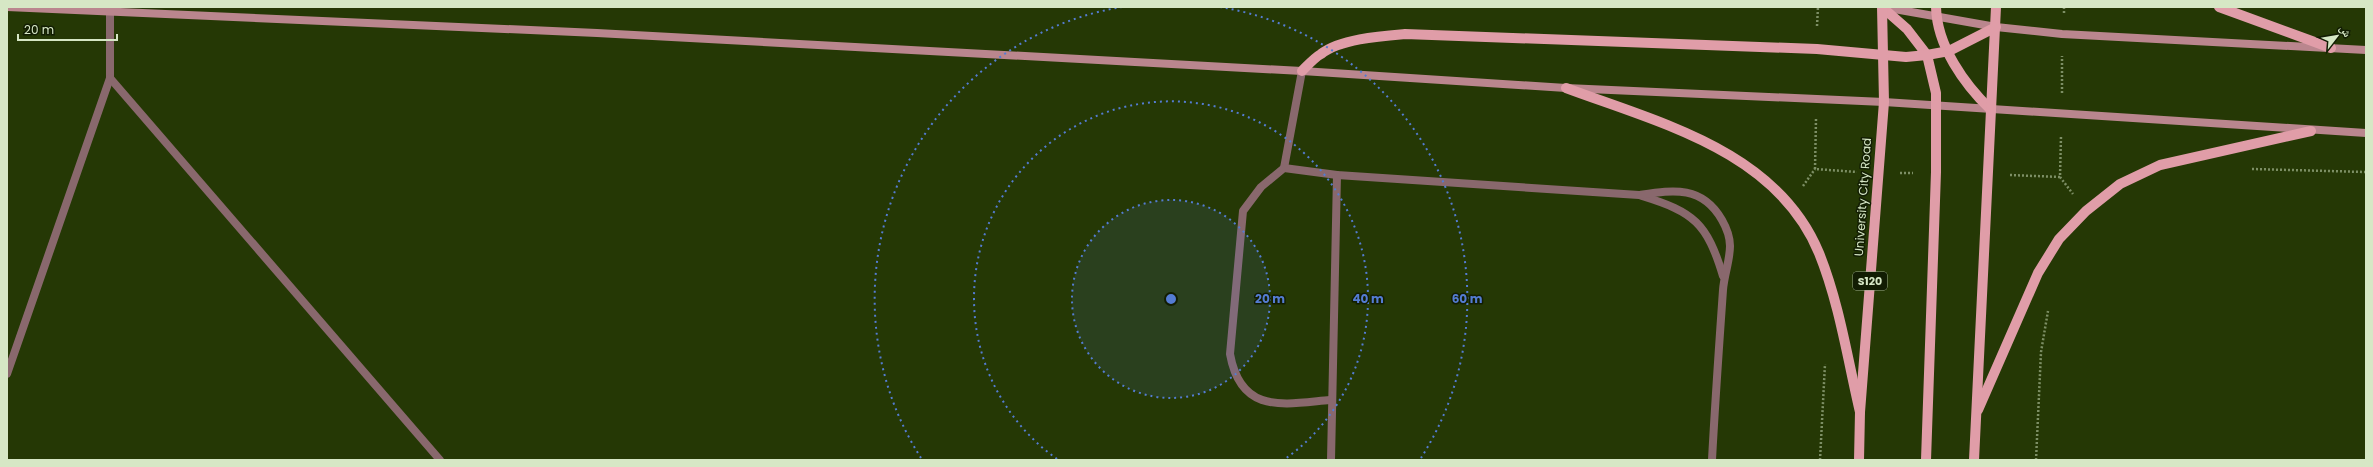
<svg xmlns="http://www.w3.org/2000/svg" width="2373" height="467" viewBox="0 0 2373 467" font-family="Poppins,'Noto Naskh Arabic',sans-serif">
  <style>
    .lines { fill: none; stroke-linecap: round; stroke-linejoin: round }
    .path { stroke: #7d8f65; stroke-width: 2.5; stroke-dasharray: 2 2; stroke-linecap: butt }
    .lane { stroke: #89686d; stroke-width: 8 }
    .secondary { stroke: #ba868e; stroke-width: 8 }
    .primary { stroke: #e09da8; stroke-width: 10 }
    .ring { fill: none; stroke: #547cd2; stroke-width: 2; stroke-dasharray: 2 4 }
    .labels { text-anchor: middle; stroke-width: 3; stroke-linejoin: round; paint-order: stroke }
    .shield { fill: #121d03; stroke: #9baa8b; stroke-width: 1 }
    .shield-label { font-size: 11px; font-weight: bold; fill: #d6e7c5 }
    .street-label { font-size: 12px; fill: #d6e7c5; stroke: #121d03 }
    .centre { fill: #547cd2; stroke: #121d03; stroke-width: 2 }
    .ring-label { font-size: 12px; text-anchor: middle; font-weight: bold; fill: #547cd2; stroke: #121d03; stroke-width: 3; stroke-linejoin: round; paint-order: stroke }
  </style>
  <rect width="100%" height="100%" fill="#253805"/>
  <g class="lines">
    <g class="path">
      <polyline points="2064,13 2064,7"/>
      <polyline points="1817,26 1818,7"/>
      <polyline points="2062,93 2062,56"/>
      <polyline points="1816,119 1815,169 1857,172"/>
      <polyline points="2252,169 2366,172"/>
      <polyline points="1900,173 1913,173"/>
      <polyline points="2010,175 2060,177 2061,136"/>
      <polyline points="2060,177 2073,194"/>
      <polyline points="1803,186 1815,169"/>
      <polyline points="1820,460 1825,364"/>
      <polyline points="2036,460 2041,352 2048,311"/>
    </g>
    <g class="lane">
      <polyline points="110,13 110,78 440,460"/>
      <polyline points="1284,168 1302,71"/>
      <path d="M1642 196C1694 212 1707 223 1723 276"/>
      <polyline points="7,374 110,78"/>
      <path d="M1330 400C1284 404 1241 415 1230 354L1243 211 1261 187 1284 168 1337 175 1639 195C1673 190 1702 185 1722 220 1726 227 1730 237 1730 246 1730 260 1724 276 1723 290 1719 347 1715 403 1712 460"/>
      <polyline points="1331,460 1337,175"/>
    </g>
    <g class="secondary">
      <polyline points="7,7 597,33 1302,71 1566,88 1884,102 2366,133"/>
      <polyline points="1883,7 1996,27 2062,34 2366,50"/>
    </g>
    <g class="primary">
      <polyline points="1882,7 1907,29 1927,55 1936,93 1936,172 1926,460"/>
      <path d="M1936 7C1937 46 1964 84 1991 110"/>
      <polyline points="2219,7 2331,48"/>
      <path d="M1302 71C1308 65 1314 58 1321 54 1340 39 1381 36 1405 34L1817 49 1906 57 1927 55 1949 51 1996 27"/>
      <path d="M1566 88C1660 123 1777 151 1819 253 1839 302 1848 361 1860 412"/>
      <polyline points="1978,410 2038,273 2059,239 2086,211 2120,184 2160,165 2311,131"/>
      <polyline points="1859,460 1860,412 1884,102 1882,7"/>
      <polyline points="1974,460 1996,7"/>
    </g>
  </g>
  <circle cx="1171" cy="299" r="99" fill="#547cd2" fill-opacity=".12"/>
  <g class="ring">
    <circle cx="1171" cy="299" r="99"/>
    <path d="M1057 459A197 197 0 1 1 1285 459"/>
    <path d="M921 458A296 296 0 0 1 1122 7M1220 7A296 296 0 0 1 1421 458"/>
  </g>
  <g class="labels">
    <rect class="shield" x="1853" y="272" width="34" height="18" rx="3"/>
    <g class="shield-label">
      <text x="1870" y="285">S120</text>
    </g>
    <g class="street-label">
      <text transform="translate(1863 197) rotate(-86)" y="4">University City Road</text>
    </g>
  </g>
  <circle cx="1171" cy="299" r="6" class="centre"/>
  <g class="ring-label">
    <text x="1270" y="303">20 m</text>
    <text x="1368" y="303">40 m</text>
    <text x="1467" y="303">60 m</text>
  </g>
  <rect width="2373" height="467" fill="none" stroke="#d6e7c5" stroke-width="16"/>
  <g transform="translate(2337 36) rotate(59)" stroke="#121d03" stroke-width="3" paint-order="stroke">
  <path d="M0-3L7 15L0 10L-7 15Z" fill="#d6e7c5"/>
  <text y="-6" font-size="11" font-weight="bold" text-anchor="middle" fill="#d6e7c5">ش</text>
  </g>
  <path d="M18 34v6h99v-6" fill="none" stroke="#d6e7c5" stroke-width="2"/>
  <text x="24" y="34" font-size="12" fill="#d6e7c5" stroke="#121d03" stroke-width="3" paint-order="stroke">20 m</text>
</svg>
